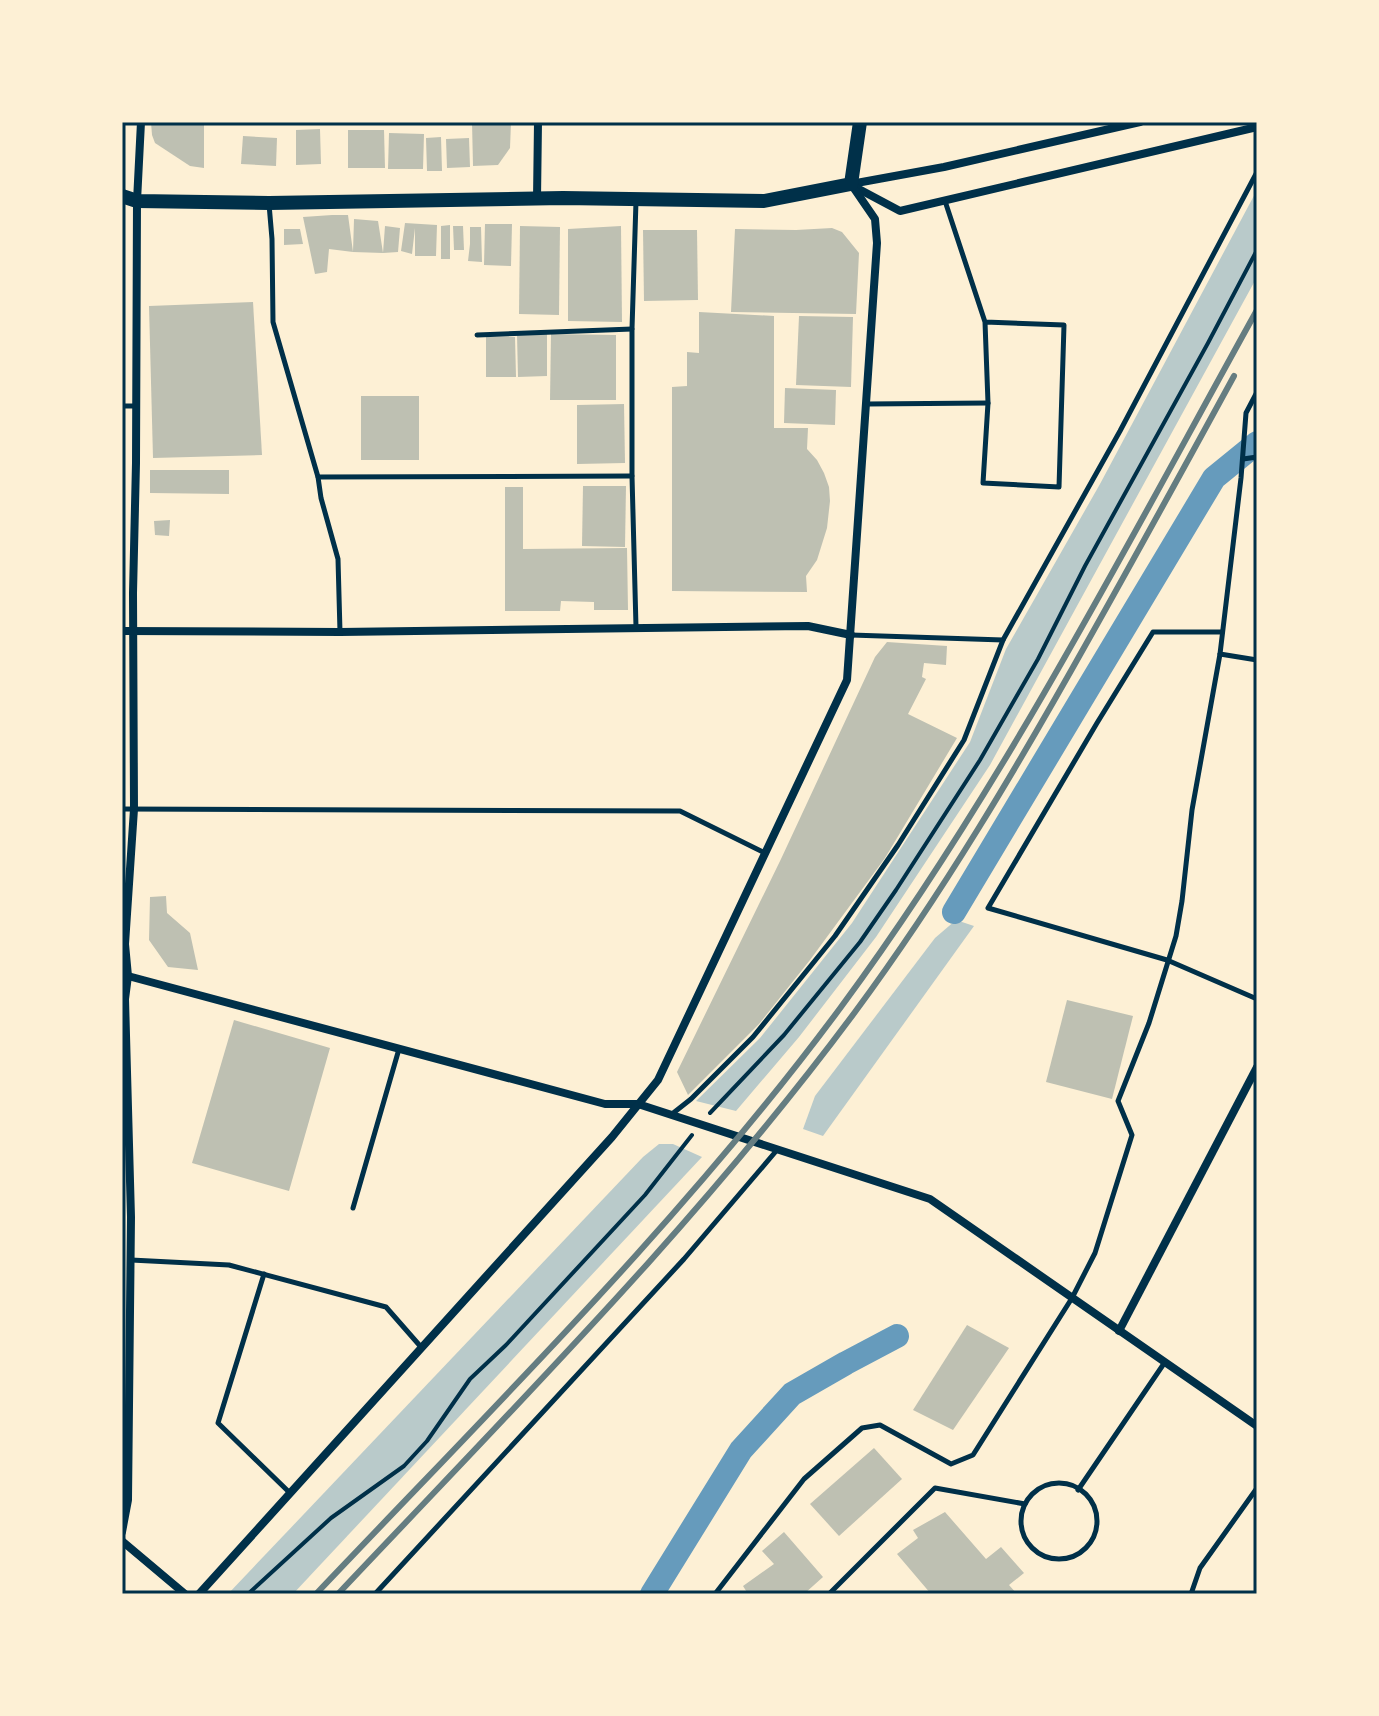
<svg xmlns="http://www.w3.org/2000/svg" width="1379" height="1716" viewBox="0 0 1379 1716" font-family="Signika,sans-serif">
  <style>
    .green { fill: #b9caca }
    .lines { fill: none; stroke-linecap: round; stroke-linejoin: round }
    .canal { stroke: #669bbc; stroke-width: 24 }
    .building { fill: #bec0b2 }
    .path { stroke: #003049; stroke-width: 4 }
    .service { stroke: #003049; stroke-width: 5 }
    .minor { stroke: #003049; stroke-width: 8 }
    .tertiary { stroke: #003049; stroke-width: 14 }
    .rail { stroke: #657d81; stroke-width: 6 }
    .neatline { fill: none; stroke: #003049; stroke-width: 3 }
  </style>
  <rect width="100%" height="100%" fill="#fdf0d5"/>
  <g class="green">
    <polygon points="1257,190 1257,277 990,765 876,937 799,1037 736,1111 696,1101 760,1038 852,923 970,742 1006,649 1100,484"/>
    <polygon points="956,920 974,926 823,1136 803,1129 815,1096 935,938"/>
    <polygon points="659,1144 673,1144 702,1157 293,1594 228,1594 643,1157"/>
  </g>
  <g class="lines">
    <g class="canal">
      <polyline points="954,912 1214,478 1257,443"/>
      <polyline points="652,1594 741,1450 792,1394 846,1363 897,1336"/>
    </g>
  </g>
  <g class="building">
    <polygon points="151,122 204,122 204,168 190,166 155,143 152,135"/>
    <polygon points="472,122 511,122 510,148 498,165 473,166"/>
    <polygon points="320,129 321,164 296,165 296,130"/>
    <polygon points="348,130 384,130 385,168 348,168"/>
    <polygon points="389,133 424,134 423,169 388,169"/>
    <polygon points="243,136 277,138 276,166 241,164"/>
    <polygon points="441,137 442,171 427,171 426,138"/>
    <polygon points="469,138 470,167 447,168 446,139"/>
    <polygon points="332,215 348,215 353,252 329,249 327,272 315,274 303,217"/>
    <polygon points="354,219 378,221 383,253 353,252"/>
    <polygon points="405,223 437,225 436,256 415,256 415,228 412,254 401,251"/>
    <polygon points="485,224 512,224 511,266 484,265"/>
    <polygon points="450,225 450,259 441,259 441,226"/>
    <polygon points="385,226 400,228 398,252 383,253"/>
    <polygon points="453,226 463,226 464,250 454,250"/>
    <polygon points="520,226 560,227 559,315 519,314"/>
    <polygon points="621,226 622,322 568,321 568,229"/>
    <polygon points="470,227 481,227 482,262 468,261 470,244"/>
    <polygon points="832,228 842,232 859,253 856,314 731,312 735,229 796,230"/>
    <polygon points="284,229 300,229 303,244 284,245"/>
    <polygon points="643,230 697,230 698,300 644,301"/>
    <polygon points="253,302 262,455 153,458 149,306"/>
    <polygon points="699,312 774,316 774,428 808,428 807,449 817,460 824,473 829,487 830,501 827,528 817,560 806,576 807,592 672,591 672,387 687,386 687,352 699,353"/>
    <polygon points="799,316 853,317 851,387 796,385"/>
    <polygon points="517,334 547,334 547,376 518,377"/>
    <polygon points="551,334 616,335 616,400 550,400"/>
    <polygon points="486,337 515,337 516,377 486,377"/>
    <polygon points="785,388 836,390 835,425 784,423"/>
    <rect x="361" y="396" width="58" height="64"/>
    <polygon points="624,404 625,463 577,464 577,405"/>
    <polygon points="150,470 229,470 229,494 150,493"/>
    <polygon points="583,486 626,486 625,547 582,546"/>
    <polygon points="505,487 523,487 523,549 627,548 628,610 594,610 594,602 561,601 560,611 505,611"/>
    <polygon points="170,520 169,536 155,535 154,521"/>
    <polygon points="887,642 947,646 946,665 924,663 922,677 926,679 908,714 957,738 885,858 810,960 759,1024 688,1095 677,1072 781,859 875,657"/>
    <polygon points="166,896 167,913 190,933 198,970 168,967 149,940 150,897"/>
    <polygon points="1067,1000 1133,1016 1112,1099 1046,1082"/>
    <polygon points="234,1020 330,1048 289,1191 192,1163"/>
    <polygon points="967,1325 1009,1348 953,1430 913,1410"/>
    <polygon points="874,1448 902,1479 839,1536 810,1504"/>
    <polygon points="945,1512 986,1559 1001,1547 1024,1573 1009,1585 1017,1594 931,1594 897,1554 918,1538 913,1530"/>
    <polygon points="784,1532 823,1577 804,1594 748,1594 743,1586 774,1564 762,1551"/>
  </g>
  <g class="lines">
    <g class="path">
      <polyline points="710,1113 784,1035 860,942 896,890 980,760 1038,659 1085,566 1208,343 1257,250"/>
      <polyline points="248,1594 331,1518 404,1466 427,1441 470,1379 506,1345 645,1195 692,1135"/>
    </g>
    <g class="service">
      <polyline points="636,201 632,329 632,476 636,627"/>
      <polyline points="945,201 985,322 988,403 983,483 1059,487 1064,325 985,322"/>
      <polyline points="269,204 272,239 273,322 318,477 321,498 338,559 340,632"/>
      <polyline points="477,335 632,329"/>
      <polyline points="867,404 988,403"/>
      <polyline points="122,406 137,406"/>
      <polyline points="1243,459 1257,457"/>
      <polyline points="318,477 632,476"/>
      <polyline points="1222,632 1153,632 1097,723 988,908 1167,960 1257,999"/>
      <polyline points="851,635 1003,640 1120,431 1257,172"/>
      <polyline points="1220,654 1257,660"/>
      <polyline points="122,809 680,811 765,853"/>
      <polyline points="672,1114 691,1099 753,1037 835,936 898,845 964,740 1003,640"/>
      <polyline points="353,1208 399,1049"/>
      <polyline points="131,1260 229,1265 386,1307 421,1347"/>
      <polyline points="264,1274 218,1423 290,1493"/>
      <circle cx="1059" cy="1521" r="38"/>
      <polyline points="1078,1490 1165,1362"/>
      <polyline points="375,1594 684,1259 777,1150"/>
      <polyline points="715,1594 804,1479 862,1428 880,1425 951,1464 973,1455 1072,1298 1095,1253 1132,1135 1118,1101 1149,1023 1176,936 1182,901 1192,810 1220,654 1241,478 1246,413 1257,392"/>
      <polyline points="829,1594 935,1488 1025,1504"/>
      <polyline points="1191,1594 1200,1568 1257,1488"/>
    </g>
    <g class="minor">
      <polyline points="851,184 944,167 1140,122"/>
      <polyline points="855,187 900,211 1257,127"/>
      <polyline points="537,199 538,122"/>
      <polyline points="122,631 340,632 808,626 851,635"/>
      <polyline points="122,977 128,976 605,1104 638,1104 930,1199 1257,1426"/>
      <polyline points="1119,1331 1257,1067"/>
      <polyline points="122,1532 128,1500 131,1217 125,999 128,976 125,944 134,809 133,593 136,463 137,201 141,122"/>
      <polyline points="122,1541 185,1594"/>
      <polyline points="199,1594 612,1137 658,1080 847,680 877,243 875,219 851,184"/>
    </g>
    <polyline class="tertiary" points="122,196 137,201 269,203 563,198 764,201 851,184 860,122"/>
    <g class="rail">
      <path d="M316 1594C496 1404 685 1218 841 1007 1002 789 1126 546 1257 310"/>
      <path d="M338 1594C516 1405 700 1221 855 1012 943 893 1018 766 1090 637 1139 550 1186 464 1234 376"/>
    </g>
  </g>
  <rect width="1379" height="1716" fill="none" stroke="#fdf0d5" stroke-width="248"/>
  <rect x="124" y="124" width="1131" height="1468" class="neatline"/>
</svg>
